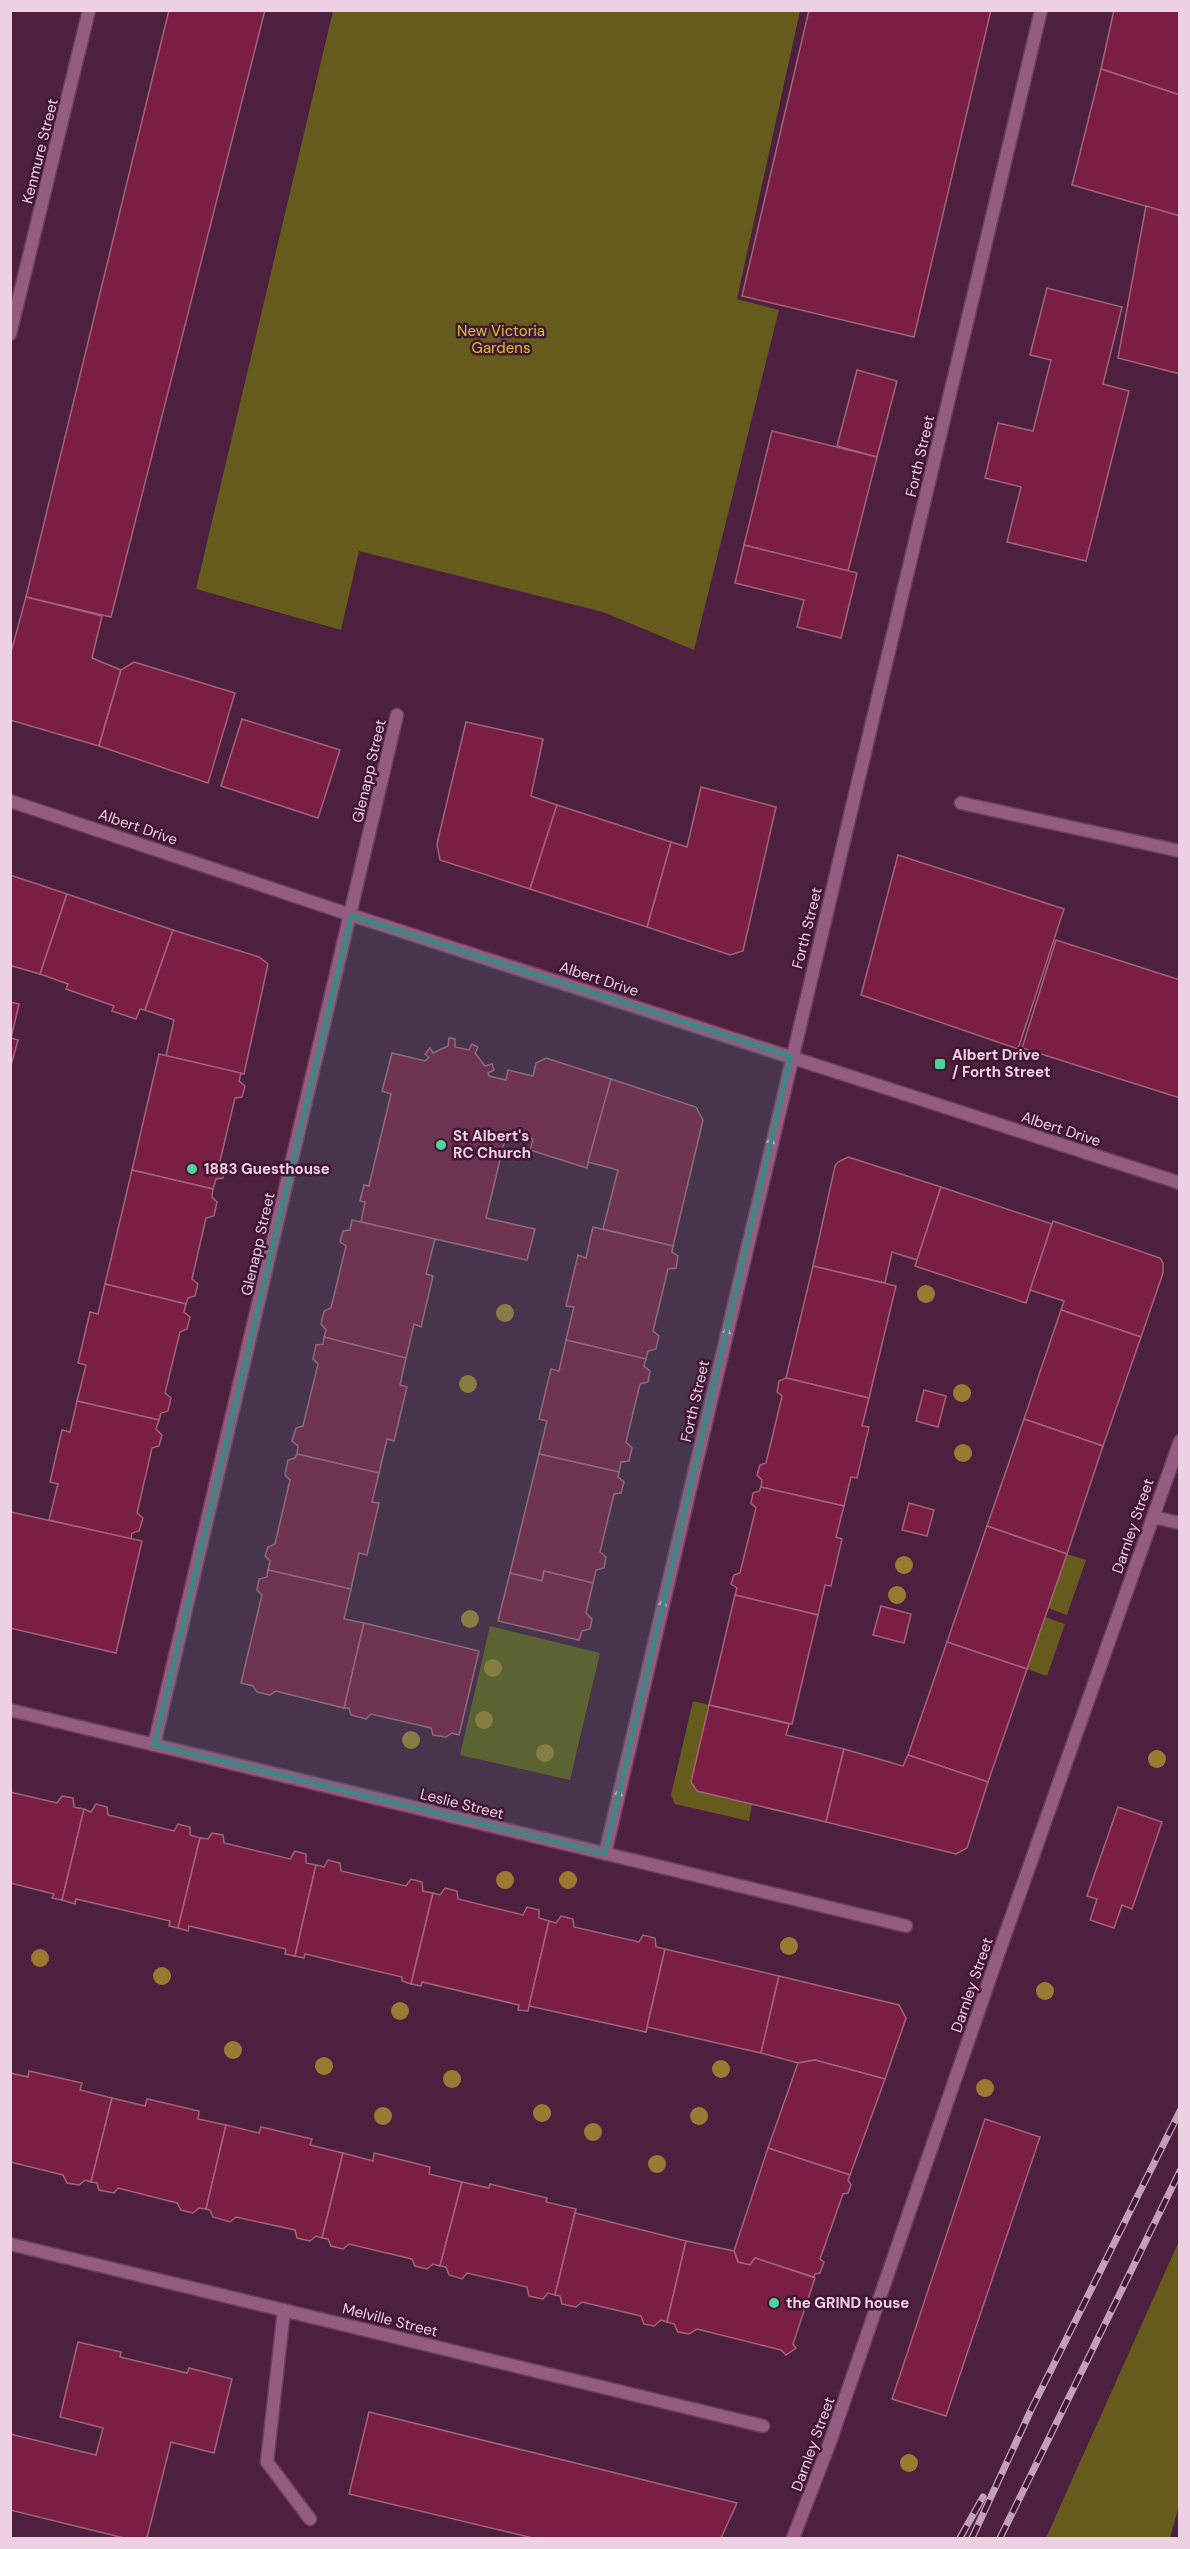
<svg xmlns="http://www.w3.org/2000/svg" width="1190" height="2549" viewBox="0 0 1190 2549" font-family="'DM Sans',sans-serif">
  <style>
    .green { fill: #655b1d }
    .building { fill: #7b1e43; stroke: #a06476; stroke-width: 1.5 }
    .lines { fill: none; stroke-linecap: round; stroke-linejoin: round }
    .service-casing { stroke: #6a405c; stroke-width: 15 }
    .minor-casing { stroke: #6a405c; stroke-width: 15 }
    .tertiary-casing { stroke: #6a405c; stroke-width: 15 }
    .service { stroke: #935c80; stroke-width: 12 }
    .minor { stroke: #935c80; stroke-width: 12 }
    .tertiary { stroke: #935c80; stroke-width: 12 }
    .rail-casing { stroke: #c2a1b6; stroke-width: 7 }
    .rail { stroke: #421635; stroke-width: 4.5; stroke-dasharray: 14; stroke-linecap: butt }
    .tree { fill: #9a7a32 }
    .oneway { fill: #d6b3ca }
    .marked { fill: #3b8885; fill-opacity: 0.2; stroke: #3b8885; stroke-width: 4.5; stroke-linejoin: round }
    .poi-dot { fill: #4fd398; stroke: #421635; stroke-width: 2 }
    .labels { text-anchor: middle; stroke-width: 5; stroke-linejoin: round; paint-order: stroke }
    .street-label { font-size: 15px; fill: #edd0e2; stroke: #421635 }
    .park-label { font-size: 15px; fill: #d9c427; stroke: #421635 }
    .poi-label { font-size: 15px; font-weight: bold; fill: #edd0e2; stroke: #421635; text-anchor: start }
  </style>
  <rect width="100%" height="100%" fill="#4d203f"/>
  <g class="green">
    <polygon points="333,11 800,11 737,299 779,310 694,650 603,612 359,551 341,630 196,589"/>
    <polygon points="1067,1554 1086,1560 1067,1615 1048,1608"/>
    <polygon points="1045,1617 1065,1624 1047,1676 1027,1669"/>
    <polygon points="490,1626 600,1653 570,1780 460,1755"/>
    <polygon points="693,1701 709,1705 691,1782 697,1791 752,1804 749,1821 675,1804 671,1795"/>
    <polygon points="1179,2241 1180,2502 1170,2538 1046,2538"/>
  </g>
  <g class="building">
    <polygon points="169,10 265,10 111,617 26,597"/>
    <polygon points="809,10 991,10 914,337 742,296"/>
    <polygon points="1114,10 1180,10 1180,95 1101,69"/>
    <polygon points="1101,69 1180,95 1180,216 1072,185"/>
    <polygon points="1146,206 1180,216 1180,374 1118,358"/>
    <polygon points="1047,288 1122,307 1103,384 1129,391 1086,561 1007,542 1021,487 985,478 998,423 1033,431 1051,360 1030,355"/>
    <polygon points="857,370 897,381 877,457 837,446"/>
    <polygon points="772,431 877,457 848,571 744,545"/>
    <polygon points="744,545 857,573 841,638 797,627 804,600 735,583"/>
    <polygon points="26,597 102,616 92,658 121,670 99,746 10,720 10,656"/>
    <polygon points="134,662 235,693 208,783 99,746 121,670"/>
    <polygon points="242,719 340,750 318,818 221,786"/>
    <polygon points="466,722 543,739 531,796 557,805 530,889 440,860 437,844"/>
    <polygon points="701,787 776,807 743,951 730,955 647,927 671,842 687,847"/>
    <polygon points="557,805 671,842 647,927 530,889"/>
    <polygon points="898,855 1064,909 1018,1049 861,995"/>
    <polygon points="10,875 67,894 40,974 12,966 10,973"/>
    <polygon points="67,894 173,930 145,1010 140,1009 136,1019 112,1011 114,1006 66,989 68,984 40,974"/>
    <polygon points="173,930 259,957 268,964 244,1074 166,1056 174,1020 145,1010"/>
    <polygon points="1056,940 1180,980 1180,1098 1022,1048"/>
    <polygon points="10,1002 19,1004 11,1038 18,1040 10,1069"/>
    <polygon points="449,1038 455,1039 455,1047 469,1050 472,1044 478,1047 475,1053 485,1066 492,1064 494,1070 488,1073 489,1076 506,1080 508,1070 533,1076 536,1063 546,1058 611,1079 587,1168 530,1150 533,1139 507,1131 486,1218 535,1229 527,1260 361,1222 365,1202 360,1201 364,1185 369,1186 391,1094 382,1091 392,1053 425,1061 429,1057 425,1054 430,1048 433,1053 448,1046"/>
    <polygon points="159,1054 241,1073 239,1081 245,1086 242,1097 235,1098 220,1161 225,1166 223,1178 216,1179 213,1189 132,1170"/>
    <polygon points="611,1079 696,1107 703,1120 673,1246 603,1229 618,1170 588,1162"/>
    <polygon points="848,1157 941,1187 917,1260 892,1252 885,1283 813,1266 835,1166 838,1162"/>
    <polygon points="132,1170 213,1189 212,1197 217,1202 214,1216 206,1218 192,1279 198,1284 195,1296 188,1298 186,1304 105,1284"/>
    <polygon points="941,1187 1052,1224 1026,1303 915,1266"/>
    <polygon points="352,1220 435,1239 426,1274 433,1276 421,1327 414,1324 406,1358 324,1337 326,1330 321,1324 324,1311 331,1308 346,1246 340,1242 343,1231 350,1230"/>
    <polygon points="1053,1221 1160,1258 1163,1263 1163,1273 1141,1337 1061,1310 1064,1301 1030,1290"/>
    <polygon points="593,1227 673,1246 672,1252 678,1256 676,1268 668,1269 653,1331 659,1336 656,1349 648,1351 646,1359 566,1340 574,1307 566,1306 578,1255 586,1258"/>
    <polygon points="813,1266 896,1286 869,1398 786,1378"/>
    <polygon points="105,1284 186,1304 184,1312 190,1317 187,1329 180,1332 165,1393 171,1398 168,1411 161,1413 159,1420 77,1401 86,1365 78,1363 90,1312 98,1314"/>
    <polygon points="1061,1310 1141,1337 1103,1446 1024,1419"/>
    <polygon points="324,1337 406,1358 400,1385 407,1387 394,1441 387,1439 379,1473 297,1454 298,1446 292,1441 296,1428 303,1426 318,1364 313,1359 316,1345 323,1344"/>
    <polygon points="566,1340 646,1359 644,1366 650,1371 648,1382 640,1384 626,1442 632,1448 629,1461 621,1462 619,1472 539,1454 547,1421 539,1419 551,1369 559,1371"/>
    <polygon points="786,1378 869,1398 862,1426 869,1427 857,1478 851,1477 844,1506 761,1487 762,1480 757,1475 760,1465 766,1463 774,1430 782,1396 777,1392 779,1381"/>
    <polygon points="924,1390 946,1396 938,1427 916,1421"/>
    <polygon points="77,1401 159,1420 156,1429 162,1435 159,1446 152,1448 137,1513 143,1518 139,1531 132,1533 131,1539 49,1520 58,1484 50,1482 62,1430 70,1432"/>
    <polygon points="1024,1419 1103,1446 1067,1554 987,1526"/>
    <polygon points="297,1454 379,1473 372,1502 379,1503 367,1555 359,1553 351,1589 268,1570 270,1561 265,1556 268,1547 275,1544 290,1480 285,1475 288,1460 295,1458"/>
    <polygon points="539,1454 619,1472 618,1477 624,1482 621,1493 614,1494 600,1552 606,1557 604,1568 596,1570 593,1583 544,1571 542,1581 510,1573"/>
    <polygon points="761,1487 844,1506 836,1537 842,1539 831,1586 825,1585 818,1615 735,1595 737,1588 731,1584 734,1575 740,1573 756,1508 751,1503 753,1493 759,1491"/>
    <polygon points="909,1503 934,1510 927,1536 902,1530"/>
    <polygon points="11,1512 142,1541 116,1653 10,1628"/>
    <polygon points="987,1526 1067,1554 1027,1669 947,1642"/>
    <polygon points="268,1570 351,1589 344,1619 364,1623 344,1708 276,1691 270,1695 257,1692 253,1686 241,1683 262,1595 257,1590 259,1579 267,1577"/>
    <polygon points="544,1571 593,1583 586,1613 592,1619 590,1629 582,1631 579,1640 498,1621 510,1573 542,1581"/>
    <polygon points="735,1595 818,1615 792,1724 709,1705"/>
    <polygon points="881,1606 911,1614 904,1643 873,1635"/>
    <polygon points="364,1623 479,1651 459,1735 452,1733 446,1737 433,1735 431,1728 371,1714 366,1719 351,1715 349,1708 344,1708"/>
    <polygon points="947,1642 1027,1669 988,1782 908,1755"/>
    <polygon points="709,1705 789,1724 786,1735 844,1749 826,1822 697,1791 691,1782"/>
    <polygon points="844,1749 903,1766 908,1755 988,1782 967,1848 956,1854 826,1822"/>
    <polygon points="10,1792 57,1803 62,1796 73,1798 74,1807 84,1809 62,1900 52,1898 54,1894 10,1883"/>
    <polygon points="96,1804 107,1807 108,1815 174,1831 178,1824 190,1827 190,1835 200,1838 178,1928 169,1926 170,1921 76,1899 75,1904 62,1900 84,1809 91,1812"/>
    <polygon points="1118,1807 1162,1822 1132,1909 1122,1905 1114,1928 1090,1920 1097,1899 1087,1896"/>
    <polygon points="212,1833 223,1835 224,1843 290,1859 295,1851 306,1854 306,1863 316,1865 295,1956 285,1954 286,1949 189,1926 188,1931 178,1928 200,1838 208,1839"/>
    <polygon points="328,1860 340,1863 341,1871 406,1886 411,1879 422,1882 423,1891 433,1893 411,1984 402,1981 402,1977 305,1954 304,1958 295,1956 316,1865 324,1867"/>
    <polygon points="445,1888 457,1891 458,1899 523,1915 527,1907 539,1910 539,1918 549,1921 528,2011 518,2010 519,2005 422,1982 421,1986 411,1984 433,1893 440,1895"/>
    <polygon points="561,1916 573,1919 574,1927 639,1942 643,1935 655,1938 656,1947 665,1949 646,2032 529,2006 549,1921 556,1923"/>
    <polygon points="665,1949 779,1976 761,2053 647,2027"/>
    <polygon points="779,1976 899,2005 906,2018 885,2079 815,2060 798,2063 761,2053"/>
    <polygon points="815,2060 885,2079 850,2175 768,2148 798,2063"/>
    <polygon points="29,2071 82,2083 80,2090 112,2098 91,2182 85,2180 79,2185 67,2183 63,2175 10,2162 10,2073 28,2077"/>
    <polygon points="112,2098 145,2106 147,2099 199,2111 198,2119 226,2125 206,2209 199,2208 193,2213 181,2210 177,2203 118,2188 114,2193 99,2190 97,2183 91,2182"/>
    <polygon points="985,2119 1040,2137 946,2416 892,2399"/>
    <polygon points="226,2125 259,2133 261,2127 312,2139 310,2145 343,2153 322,2238 316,2236 310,2241 297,2238 295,2230 236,2217 230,2222 213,2217 210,2210 206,2209"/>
    <polygon points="768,2148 850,2175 848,2180 851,2185 848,2193 843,2194 820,2259 824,2262 820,2273 815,2274 814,2277 755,2258 750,2265 738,2262 734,2251"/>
    <polygon points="343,2153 373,2161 374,2153 430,2167 429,2174 462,2182 440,2266 433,2264 427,2269 415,2266 412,2259 349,2244 343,2249 331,2246 328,2239 322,2238"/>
    <polygon points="462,2182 489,2188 490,2184 547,2198 546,2202 576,2209 555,2295 548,2293 543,2299 529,2296 527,2287 467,2273 462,2279 449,2275 446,2267 440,2266"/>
    <polygon points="575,2213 686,2241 667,2322 661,2320 654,2326 644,2324 641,2316 582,2302 576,2307 562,2304 560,2296 555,2295"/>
    <polygon points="686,2241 734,2251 738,2262 750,2265 755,2258 815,2278 793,2344 796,2348 786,2355 781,2350 697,2329 689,2334 678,2332 674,2324 667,2322"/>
    <polygon points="78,2342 121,2352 120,2357 187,2373 189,2368 232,2379 214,2453 171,2442 147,2538 124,2538 10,2510 10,2434 96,2455 103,2428 60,2417"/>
    <polygon points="369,2412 737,2503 721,2538 533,2538 349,2494"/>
  </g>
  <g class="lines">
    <g class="service-casing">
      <g id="service">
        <polyline points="961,803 1180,851"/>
        <polyline points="1153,1517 1180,1523"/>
        <polyline points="284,2310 267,2462 310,2519"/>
      </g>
    </g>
    <g class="minor-casing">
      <g id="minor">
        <polyline points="10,334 89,10"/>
        <polyline points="10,1710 906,1926"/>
        <polyline points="154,1745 397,715"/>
        <path d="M605 1854C748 1239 894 625 1041 10"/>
        <polyline points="10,2244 763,2426"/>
      </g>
    </g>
    <g class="tertiary-casing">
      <g id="tertiary">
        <polyline points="10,801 351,915 1180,1183"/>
        <polyline points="793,2538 830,2442 1000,1949 1180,1441"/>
      </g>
    </g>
    <use href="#service" class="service"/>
    <use href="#minor" class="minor"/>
    <use href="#tertiary" class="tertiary"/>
    <g class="rail-casing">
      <g id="rail">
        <polyline points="960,2538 983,2497"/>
        <polyline points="972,2538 1031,2410 1180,2111"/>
        <polyline points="1000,2538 1180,2171"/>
      </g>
    </g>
    <use href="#rail" class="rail"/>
  </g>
  <g class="tree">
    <circle cx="926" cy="1294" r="9"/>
    <circle cx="505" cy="1313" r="9"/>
    <circle cx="468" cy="1384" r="9"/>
    <circle cx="962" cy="1393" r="9"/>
    <circle cx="963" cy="1453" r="9"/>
    <circle cx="904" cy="1565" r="9"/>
    <circle cx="897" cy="1595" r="9"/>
    <circle cx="470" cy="1619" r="9"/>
    <circle cx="493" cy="1668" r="9"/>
    <circle cx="484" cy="1720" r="9"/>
    <circle cx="411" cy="1740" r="9"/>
    <circle cx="545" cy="1753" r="9"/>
    <circle cx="1157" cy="1759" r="9"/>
    <circle cx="505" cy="1880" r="9"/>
    <circle cx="568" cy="1880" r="9"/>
    <circle cx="789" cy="1946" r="9"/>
    <circle cx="40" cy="1958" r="9"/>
    <circle cx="162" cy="1976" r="9"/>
    <circle cx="1045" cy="1991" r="9"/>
    <circle cx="400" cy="2011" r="9"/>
    <circle cx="233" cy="2050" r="9"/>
    <circle cx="324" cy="2066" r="9"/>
    <circle cx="721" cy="2069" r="9"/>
    <circle cx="452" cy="2079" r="9"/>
    <circle cx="985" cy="2088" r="9"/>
    <circle cx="542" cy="2113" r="9"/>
    <circle cx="383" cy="2116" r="9"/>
    <circle cx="699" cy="2116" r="9"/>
    <circle cx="593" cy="2132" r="9"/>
    <circle cx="657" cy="2164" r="9"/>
    <circle cx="909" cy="2463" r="9"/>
  </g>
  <defs><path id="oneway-solid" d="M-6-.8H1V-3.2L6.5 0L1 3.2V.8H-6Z" transform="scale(1.5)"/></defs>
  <g class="oneway">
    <use href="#oneway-solid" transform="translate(770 1145) rotate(-77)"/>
    <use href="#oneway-solid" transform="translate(726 1335) rotate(-77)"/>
    <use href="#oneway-solid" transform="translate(662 1607) rotate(-77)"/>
    <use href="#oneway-solid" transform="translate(618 1797) rotate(-77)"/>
  </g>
  <path class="marked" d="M351 915 791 1056 605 1854 154 1745Z"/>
  <g class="poi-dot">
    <rect x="934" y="1058" width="12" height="12" rx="3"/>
    <circle cx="441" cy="1145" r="6"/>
    <circle cx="192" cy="1169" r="6"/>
    <circle cx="774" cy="2303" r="6"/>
  </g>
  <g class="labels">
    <g class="street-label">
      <text transform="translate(40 151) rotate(-76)" y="5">Kenmure Street</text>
      <text transform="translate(920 456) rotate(-77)" y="5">Forth Street</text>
      <text transform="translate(369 771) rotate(-77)" y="5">Glenapp Street</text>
      <text transform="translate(138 827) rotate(19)" y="5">Albert Drive</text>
      <text transform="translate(807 928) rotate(-76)" y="5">Forth Street</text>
      <text transform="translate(599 979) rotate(18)" y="5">Albert Drive</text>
      <text transform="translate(1061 1129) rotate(18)" y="5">Albert Drive</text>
      <text transform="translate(258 1244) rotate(-77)" y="5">Glenapp Street</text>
      <text transform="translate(695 1401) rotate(-77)" y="5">Forth Street</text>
      <text transform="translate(1133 1526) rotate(-71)" y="5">Darnley Street</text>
      <text transform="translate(462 1804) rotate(14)" y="5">Leslie Street</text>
      <text transform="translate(972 1985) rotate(-71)" y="5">Darnley Street</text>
      <text transform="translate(390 2320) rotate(14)" y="5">Melville Street</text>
      <text transform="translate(813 2444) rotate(-70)" y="5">Darnley Street</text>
    </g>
    <g class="park-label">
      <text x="501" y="336">New Victoria<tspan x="501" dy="17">Gardens</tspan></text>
    </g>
    <g class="poi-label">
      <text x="952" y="1060">Albert Drive<tspan x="952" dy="17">/ Forth Street</tspan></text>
      <text x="453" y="1141">St Albert's<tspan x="453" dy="17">RC Church</tspan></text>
      <text x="204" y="1174">1883 Guesthouse</text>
      <text x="786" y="2308">the GRIND house</text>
    </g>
  </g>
  <rect width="1190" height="2549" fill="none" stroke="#edd0e2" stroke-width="24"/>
</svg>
